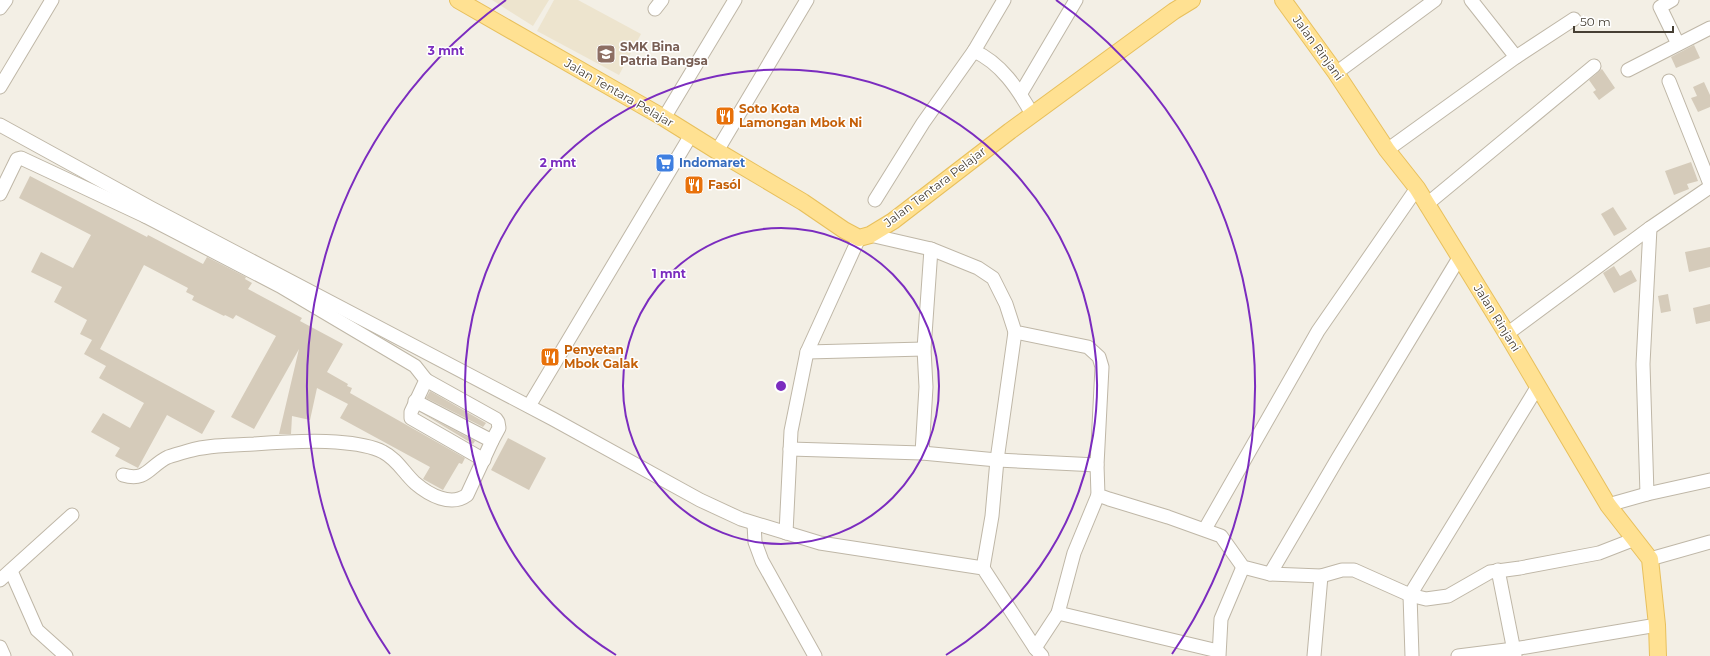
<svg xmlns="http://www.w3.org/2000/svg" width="1710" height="656" viewBox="0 0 1710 656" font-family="Montserrat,sans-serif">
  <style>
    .education { fill: #ede4ce }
    .building { fill: #d5cbba }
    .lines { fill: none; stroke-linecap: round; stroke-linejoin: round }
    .minor-casing { stroke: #bfb7a7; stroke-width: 15 }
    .major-casing { stroke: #e8c05d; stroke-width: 18 }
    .minor { stroke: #fff; stroke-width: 13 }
    .major { stroke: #ffe192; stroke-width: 16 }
    .ring { fill: none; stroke: #7b2cbf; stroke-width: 2 }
    .labels { text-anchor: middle; stroke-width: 3; stroke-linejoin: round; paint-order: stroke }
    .education-label { font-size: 12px; font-weight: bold; fill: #785e54; stroke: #fff; text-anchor: start }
    .street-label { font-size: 12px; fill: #463f34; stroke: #fff }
    .food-label { font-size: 12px; font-weight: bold; fill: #c56008; stroke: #fff; text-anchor: start }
    .shop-label { font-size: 12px; font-weight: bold; fill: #366cbe; stroke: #fff; text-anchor: start }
    .centre { fill: #7b2cbf; stroke: #fff; stroke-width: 2 }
    .ring-label { font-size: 12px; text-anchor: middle; font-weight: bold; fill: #7b2cbf; stroke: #fff; stroke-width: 3; stroke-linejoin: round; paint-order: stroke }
  </style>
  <rect width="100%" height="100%" fill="#f3efe5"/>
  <g class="education">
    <polygon points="492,0 549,0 533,26"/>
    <polygon points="554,0 578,0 641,34 619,75 537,31"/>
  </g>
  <g class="building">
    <polygon points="1694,45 1700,58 1676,68 1671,57"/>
    <polygon points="1602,69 1615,88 1599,100 1593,92 1596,90 1589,80"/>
    <polygon points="1704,82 1710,95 1710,107 1698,112 1691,98 1697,96 1693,87"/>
    <polygon points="1691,162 1698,181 1687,184 1689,189 1674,195 1665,171"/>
    <polygon points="30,176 147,237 148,235 203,264 207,257 246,277 245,279 252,283 248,289 302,318 300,321 343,344 327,372 348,384 347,386 352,388 350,393 465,458 462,464 459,463 443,490 423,479 430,467 340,418 348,404 317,388 310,420 292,416 291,434 279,434 299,349 254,429 231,417 276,336 236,315 233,319 225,315 224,316 192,300 194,296 186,292 188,288 144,265 100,349 215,411 202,434 167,415 138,468 115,456 120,448 91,432 103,413 130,428 144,403 99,378 106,366 84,354 92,340 80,334 87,320 54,302 62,287 31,272 41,252 73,268 91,235 19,198"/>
    <polygon points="1613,207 1627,229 1614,236 1601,214"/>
    <polygon points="1710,247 1710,267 1689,272 1685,252"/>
    <polygon points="1614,266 1620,276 1631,270 1637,281 1614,293 1603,273"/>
    <polygon points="1668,294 1671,311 1661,313 1658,296"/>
    <polygon points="1710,304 1710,321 1696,324 1693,308"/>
    <polygon points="430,391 486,423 483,427 426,398"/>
    <polygon points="420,412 475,441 473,444"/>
    <polygon points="508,438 546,458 529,490 491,470"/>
  </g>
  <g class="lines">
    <g class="minor-casing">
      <g id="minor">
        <polyline points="1471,0 1516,57"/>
        <polyline points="1672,0 1660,7 1678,44"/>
        <polyline points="0,8 6,0"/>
        <polyline points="655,9 662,0"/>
        <path d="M974 51C1001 63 1018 89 1032 114"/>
        <polyline points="1628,70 1710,28"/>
        <polyline points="1336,73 1435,0"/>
        <polyline points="1669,81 1710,184"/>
        <polyline points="0,87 52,0"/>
        <polyline points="1021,93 1076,0"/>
        <polyline points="664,118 735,0"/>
        <polyline points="0,125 151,208 553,419 700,500 741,519 820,543 983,568 1035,648 1042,656"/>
        <polyline points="1387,150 1516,57 1574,19"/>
        <polyline points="717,151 807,0"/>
        <polyline points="0,194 17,159 21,158 145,216 149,211"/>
        <polyline points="875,200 923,123 974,51 1004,0"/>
        <polyline points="1426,205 1594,66"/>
        <polyline points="145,216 280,286 415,366 426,380 411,412 411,418 484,460"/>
        <polyline points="870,235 931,249 978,268 993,278 1006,304 1015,332 1088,347 1099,357 1102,367 1097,465 1098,495 1109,499 1168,517 1221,536 1243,567 1270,574 1321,576 1342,570 1354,570 1410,595 1426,599 1448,596 1490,572 1520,568 1599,553 1635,539"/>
        <polyline points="1507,334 1650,228 1710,187"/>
        <polyline points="807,352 924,349"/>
        <polyline points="426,380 496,419 498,422 499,428 492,441"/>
        <polyline points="529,406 691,135"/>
        <polyline points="790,449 922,453 997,460 1097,465"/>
        <polyline points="922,453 926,387 924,349 931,249"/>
        <path d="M123 475C147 482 149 466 168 457 174 455 181 453 188 451 208 445 233 445 254 444 281 442 309 440 336 442 350 443 370 445 383 452 397 459 404 473 415 483 429 495 451 507 467 495L492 441 415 401"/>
        <polyline points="1647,494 1643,364 1650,228"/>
        <polyline points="1608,505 1647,494 1710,480"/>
        <polyline points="754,524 755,542 762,561 815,656"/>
        <polyline points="1205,529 1318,331 1417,188"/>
        <polyline points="786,533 791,431 807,352 859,238"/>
        <polyline points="1650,559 1710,542"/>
        <polyline points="983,568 992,516 997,460 1015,332"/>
        <polyline points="1498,570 1515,656"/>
        <polyline points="11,571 37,630 66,656"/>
        <polyline points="1270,574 1338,458 1459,258"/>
        <polyline points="0,580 72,515"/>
        <polyline points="1058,613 1218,651"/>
        <polyline points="0,647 4,656"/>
        <polyline points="1035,648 1058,613 1074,553 1098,495"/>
        <polyline points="1219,656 1221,619 1243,567"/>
        <polyline points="1314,656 1321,576"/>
        <polyline points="1412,656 1410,595 1538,386"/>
        <polyline points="1458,656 1514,649 1657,625"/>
      </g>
    </g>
    <g class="major-casing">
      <g id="major">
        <polyline points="458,0 664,118 717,151 803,202 844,230 859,238 870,235 893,221 1010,131 1174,11 1192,0"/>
        <polyline points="1283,0 1336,73 1387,150 1417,188 1507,334 1608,505 1650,559 1657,625 1658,656"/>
      </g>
    </g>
    <use href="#minor" class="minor"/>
    <use href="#major" class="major"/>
  </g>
  <g class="ring">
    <circle cx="781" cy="386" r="158"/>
    <path d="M616 655A316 316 0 1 1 946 655"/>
    <path d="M390 654A474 474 0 0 1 506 0M1056 0A474 474 0 0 1 1172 654"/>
  </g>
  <defs>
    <g id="school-square" transform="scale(1)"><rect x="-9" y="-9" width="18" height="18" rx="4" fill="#8d6e63" stroke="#fff"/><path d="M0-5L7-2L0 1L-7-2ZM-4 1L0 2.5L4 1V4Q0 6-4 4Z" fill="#fff"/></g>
    <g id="restaurant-square" transform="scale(1)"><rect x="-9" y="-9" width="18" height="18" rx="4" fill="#e8710a" stroke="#fff"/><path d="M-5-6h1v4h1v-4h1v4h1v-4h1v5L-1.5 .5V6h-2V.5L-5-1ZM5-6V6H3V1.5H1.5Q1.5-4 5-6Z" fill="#fff"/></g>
    <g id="supermarket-square" transform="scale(1)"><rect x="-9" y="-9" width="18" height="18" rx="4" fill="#3f7fe0" stroke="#fff"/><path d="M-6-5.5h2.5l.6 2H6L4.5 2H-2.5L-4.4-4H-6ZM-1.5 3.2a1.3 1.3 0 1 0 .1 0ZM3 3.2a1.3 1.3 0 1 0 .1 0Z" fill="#fff"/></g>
  </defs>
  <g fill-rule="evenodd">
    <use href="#school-square" x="606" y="54"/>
    <use href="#restaurant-square" x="725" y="116"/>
    <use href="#supermarket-square" x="665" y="163"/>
    <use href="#restaurant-square" x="694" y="185"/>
    <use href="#restaurant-square" x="550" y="357"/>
  </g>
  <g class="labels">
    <g class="education-label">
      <text x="620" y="51">SMK Bina<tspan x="620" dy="14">Patria Bangsa</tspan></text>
    </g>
    <g class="street-label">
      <text transform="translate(1318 48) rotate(54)" y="4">Jalan Rinjani</text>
      <text transform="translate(619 93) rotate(30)" y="4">Jalan Tentara Pelajar</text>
      <text transform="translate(935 187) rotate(-37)" y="4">Jalan Tentara Pelajar</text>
      <text transform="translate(1497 318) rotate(58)" y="4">Jalan Rinjani</text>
    </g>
    <g class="food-label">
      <text x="739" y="113">Soto Kota<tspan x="739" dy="14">Lamongan Mbok Ni</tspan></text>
      <text x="708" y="189">Fasól</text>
      <text x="564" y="354">Penyetan<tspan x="564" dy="14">Mbok Galak</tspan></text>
    </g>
    <g class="shop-label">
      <text x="679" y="167">Indomaret</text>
    </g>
  </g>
  <circle cx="781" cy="386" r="6" class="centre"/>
  <g class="ring-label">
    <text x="446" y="55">3 mnt</text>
    <text x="558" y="167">2 mnt</text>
    <text x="669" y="278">1 mnt</text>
  </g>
  <path d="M1574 26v6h99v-6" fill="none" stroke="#463f34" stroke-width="2"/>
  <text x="1580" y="26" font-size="12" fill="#463f34" stroke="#ffffff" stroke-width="3" paint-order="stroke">50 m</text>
</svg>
